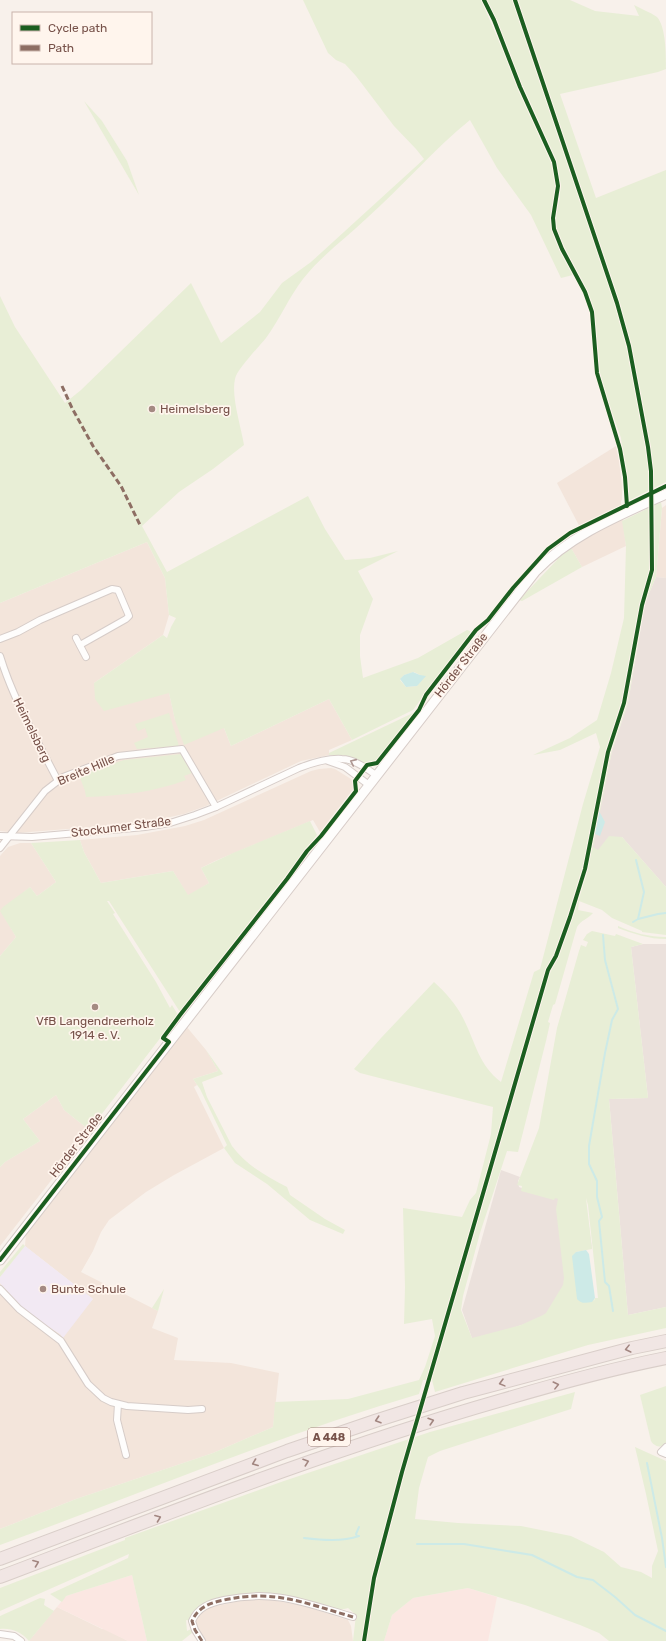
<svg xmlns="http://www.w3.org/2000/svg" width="666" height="1641" viewBox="0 0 666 1641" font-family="Rubik,sans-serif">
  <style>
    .residential { fill: #f3e5db }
    .commercial { fill: #fbe7e2 }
    .industrial { fill: #ebe1dc }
    .education { fill: #f2e9f3 }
    .green { fill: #e8eed6; fill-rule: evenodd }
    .water { fill: #cdeae7 }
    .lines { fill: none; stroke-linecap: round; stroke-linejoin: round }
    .stream { stroke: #cdeae7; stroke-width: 2 }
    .street-casing { stroke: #d6ccc8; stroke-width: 8 }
    .secondary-casing { stroke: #d7ccc8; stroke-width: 11 }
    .highway-casing { stroke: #d9cec9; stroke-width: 14 }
    .street { stroke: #fefdfc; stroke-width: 6 }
    .secondary { stroke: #fefdfc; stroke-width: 9 }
    .highway { stroke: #f1e6e4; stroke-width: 12 }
    .quiet { stroke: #8d6e63; stroke-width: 3; stroke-dasharray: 6 3; stroke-linecap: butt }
    .cycleway-casing { stroke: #fff5ed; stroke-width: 6 }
    .cycleway { stroke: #1b5e20; stroke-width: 4 }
    .oneway { stroke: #ad9691 }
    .oneway2 { stroke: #a28680 }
    .poi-dot { fill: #a48a82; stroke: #fff5ed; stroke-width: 1.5 }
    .labels { text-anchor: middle; stroke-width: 3.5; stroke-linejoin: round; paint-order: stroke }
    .shield { fill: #fff5ed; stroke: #a0837b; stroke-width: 1 }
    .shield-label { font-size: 11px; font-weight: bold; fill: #77524a }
    .poi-label { font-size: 12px; fill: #77524a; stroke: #fff5ed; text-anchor: start }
    .street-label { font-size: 12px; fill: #77524a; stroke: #fff5ed }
  </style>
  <rect width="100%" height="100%" fill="#f8f1eb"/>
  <g class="residential">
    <polygon points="616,446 619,461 622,486 622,500 621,501 621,505 626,546 582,567 570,546 585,537 557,483"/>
    <polygon points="666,505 666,578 656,577 662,508"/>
    <polygon points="147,542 165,578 169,615 163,635 94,683 169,693 175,720 224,728 231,746 329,699 352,740 329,750 329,755 301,761 206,806 184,814 152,821 118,825 17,833 0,831 0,603"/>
    <polygon points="331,768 335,769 351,779 354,788 320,832 313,820 215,861 201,868 209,883 188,896 173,871 101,883 84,852 80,840 137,835 185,826 204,820 311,771 319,769"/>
    <polygon points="20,843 31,843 56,882 37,896 30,887 1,911 16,937 0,956 0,856 8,847"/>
    <polygon points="186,1026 206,1050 218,1071 193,1079 197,1085 194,1087 224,1148 174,1175 146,1192 109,1220 101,1232 93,1251 81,1272 158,1311 152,1328 178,1338 174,1360 231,1363 279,1373 273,1427 213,1453 76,1499 0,1529 0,1283 21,1306 35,1318 60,1334 93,1299 25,1246 26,1233"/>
    <polygon points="56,1095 64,1110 88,1129 88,1133 0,1246 0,1167 5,1162 40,1141 23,1119"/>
    <polygon points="249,1599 271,1600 301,1605 348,1620 351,1626 353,1641 205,1641 194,1621 203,1609"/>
    <polygon points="57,1607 102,1629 105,1629 128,1641 26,1641 29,1641"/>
  </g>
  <g class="commercial">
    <polygon points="132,1575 147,1641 128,1641 57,1607 66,1596"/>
    <polygon points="468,1588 497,1597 488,1641 384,1641 392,1615 413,1598"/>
  </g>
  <g class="industrial">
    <polygon points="656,577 666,578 666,887 622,837 598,851 592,847 612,751 628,703 645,603"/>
    <polygon points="643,944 666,944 666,1307 628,1315 609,1099 648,1098 631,947"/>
    <polygon points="501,1170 520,1177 518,1181 519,1187 527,1190 585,1197 592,1249 570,1249 577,1305 558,1313 473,1341 462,1310"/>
  </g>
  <polygon class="education" points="25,1246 93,1299 63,1338 60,1334 35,1318 21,1306 0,1283 0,1277"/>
  <g class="green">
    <path d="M303 0H481L552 162 556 189 551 217 552 230 555 240 573 275 561 278 531 215 497 168 470 120C433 150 402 187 367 218 346 238 321 256 303 279 289 297 280 319 266 338 259 347 237 369 235 379 231 397 241 426 244 445L213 469 179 492 142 526 167 572 308 496 325 529 345 560 370 558 398 551 358 571 373 599 360 635V656L363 678 418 658 467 630 470 631V634L413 710 352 740 329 699 231 746 224 728 184 745 175 720 169 693 104 711 95 699 94 683 163 635 167 638 171 627 176 618 169 615 165 578 147 542 0 603V296L15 327 65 403 81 390 191 283 221 343 260 312 282 283 311 262 424 159 416 149 394 126 356 76 345 64 336 60 328 53ZM414 672 420 675 417 686 406 687 400 680 404 675Z"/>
    <path d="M486 0H570L595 11 639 16 634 5C641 9 650 12 657 17 666 27 666 54 666 69L658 72 560 94 596 198 666 170V482L628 501 621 438 605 393 599 371 594 310 587 291 565 249 556 228 555 218 560 198V185L555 161 522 85 496 20Z"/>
    <polygon points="84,101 102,121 127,161 139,195"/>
    <path d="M661 502 662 508 656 577 645 603 628 703 612 751 593 847 598 850 609 836 622 837 666 887V935L642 932V931L612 918 602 910 579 901 578 910 593 913C588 919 581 920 577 927L555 1004 553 1005 548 1022 550 1023 546 1041 518 1152 507 1151 480 1233 463 1296 461 1310 472 1338 521 1325 543 1315 546 1313 563 1285 564 1278 556 1209 558 1199 555 1198 554 1200 521 1191 522 1186 517 1185 539 1128 557 1028 579 951 581 945 586 947 588 942 583 940 587 934 592 931 615 936 616 934 643 944 631 947 648 1098 609 1099 628 1315 666 1307V1328L588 1345 435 1392 432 1380H423L419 1394C276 1436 140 1494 0 1545V1529L76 1499 213 1453 273 1427 275 1402 348 1399 419 1380 425 1367 435 1336 432 1319 404 1324 405 1287 403 1208 462 1217 470 1200 476 1193 491 1134 493 1107 360 1073 354 1069 381 1038 434 982C446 993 457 1005 464 1020 476 1044 479 1065 501 1082L534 972 540 969 583 804 600 747 596 733 560 750 533 755 570 738 597 720 611 673 624 618 626 546 622 521ZM586 1198 588 1205 598 1298H595L594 1301 576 1252 592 1249Z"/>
    <polygon points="570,546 582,567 522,601 519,600 557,560 556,557"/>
    <polygon points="415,712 375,762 366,763 365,765 343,755 329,755 329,753"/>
    <polygon points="169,713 179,746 137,749 134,743 148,737 145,728 138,731 135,724"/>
    <path d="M181 754 192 773 184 776 186 780C154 792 120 796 86 797L85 791 79 775 124 760Z"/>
    <polygon points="310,821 317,835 180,1012 109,901 107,901 115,913 113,914 156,982 170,1008 172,1005 178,1015 91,1128 88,1129 64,1110 56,1095 23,1119 40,1141 5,1162 0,1167 0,956 16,937 0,911 3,907 30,887 37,896 56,882 31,843 80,840 84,852 101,883 173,871 188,895 209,883 201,868 233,853"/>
    <path d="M618 926C634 933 649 937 666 937V939C649 939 634 934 618 928Z"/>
    <path d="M206 1050 223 1074 202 1082 207 1097 232 1146C246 1165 266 1176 287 1187L290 1195 325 1219 345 1230 343 1234 310 1220 267 1184 235 1163 224 1148 227 1145 200 1089 193 1079 218 1071Z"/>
    <polygon points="23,1244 25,1246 0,1277 0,1272"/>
    <polygon points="164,1289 158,1311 152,1308"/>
    <path d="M666 1386V1446C659 1447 655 1447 651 1441L640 1395Z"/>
    <path d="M575 1392 571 1409 440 1451 428 1457 419 1488 415 1519 458 1523 521 1526 571 1536 604 1552 621 1567 641 1572 652 1578V1566L658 1551 646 1494 635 1447 666 1461V1641H609L599 1633 580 1625 525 1605 468 1588 413 1598 392 1615 384 1641H353L356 1615 348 1608C324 1615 285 1595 260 1593 246 1592 231 1596 218 1600 205 1603 193 1607 190 1621L186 1620 187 1631 191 1629 192 1633 182 1641H147L132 1575 66 1596 62 1602 50 1594 128 1558 129 1554 0 1611V1588L125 1540V1538L281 1482 430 1432Z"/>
    <path d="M40 1598 45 1599 44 1605 54 1611 29 1641C21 1632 12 1628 0 1629V1616Z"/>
  </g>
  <g class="water">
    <polygon points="413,672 420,675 426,676 417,686 406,687 400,679 404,675"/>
    <polygon points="599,811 605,822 600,836 595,834"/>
    <path d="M586 1250 589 1254 595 1298 592 1302C586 1303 581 1304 577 1299L572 1256 576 1252Z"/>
  </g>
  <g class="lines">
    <g class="stream">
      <polyline points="638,919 658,914 666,913"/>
      <polyline points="633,922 638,919 644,892 636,860"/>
      <polyline points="603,935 605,960 618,1009 612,1020 605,1053 589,1146 589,1164 597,1181 597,1197 602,1217 599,1221 605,1282 609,1286 613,1311"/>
      <polyline points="647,1463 662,1538 666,1567"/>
      <polyline points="357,1536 356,1534 359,1527"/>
      <path d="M304 1538C321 1540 342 1542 359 1536"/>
      <polyline points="417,1544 464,1544 532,1555 577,1577 593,1580 615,1597 635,1615 666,1631"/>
    </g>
    <g class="street-casing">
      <g id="street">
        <polyline points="76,638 86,657"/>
        <polyline points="0,639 18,632 40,620 112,589 118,590 129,616 126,619 80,645"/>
        <path d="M0 656C13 699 37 740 58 781"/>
        <polyline points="328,761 345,767 369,785"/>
        <path d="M0 836 32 837 145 827 170 823 195 815 216 807 299 768C312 763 329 758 342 759 354 759 367 769 376 775"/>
        <polyline points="0,848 45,791 63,777 118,756 182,749 216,807"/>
        <polyline points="0,1289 19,1309 61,1341 88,1384 103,1398 111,1402 127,1406 188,1410 202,1409"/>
        <polyline points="118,1404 117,1420 126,1455"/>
        <polyline points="666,1447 661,1452 666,1454"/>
        <polyline points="0,1634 14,1636 21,1641"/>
        <path d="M202 1641 195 1630 192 1621C198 1607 210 1603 224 1600 274 1589 305 1603 353 1617"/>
      </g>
    </g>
    <g class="secondary-casing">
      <path id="secondary" d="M0 1260 535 572C570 535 620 515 666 494"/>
    </g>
    <g class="highway-casing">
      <g id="highway">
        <polyline points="0,1559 287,1451 375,1421 463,1393 632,1348 666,1341"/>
        <path d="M0 1577C166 1514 331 1449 502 1400 556 1384 611 1369 666 1358"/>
      </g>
    </g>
    <use href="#street" class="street"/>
    <use href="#secondary" class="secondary"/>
    <use href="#highway" class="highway"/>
    <g class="quiet">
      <polyline points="62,386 72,408 93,446 121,486 141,527"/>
      <path d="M202 1641 195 1630 192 1621C198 1607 210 1603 224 1600 274 1589 305 1603 353 1617"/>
    </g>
    <g class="cycleway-casing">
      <g id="cycleway">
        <polyline points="484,0 494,20 520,87 554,162 558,186 553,218 554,229 562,249 585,292 592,312 597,373 620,449 625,477 627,506"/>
        <polyline points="0,1260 169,1042 163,1038 180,1015 287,879 307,851 321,836 356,791 355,781 367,765 377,763 419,710 426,695 476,630 488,620 513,588 548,549 570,533 666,486"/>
        <polyline points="364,1641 374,1578 402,1472 548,970 556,956 570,917 585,869 608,752 624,703 642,605 652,570 651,471 648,447 629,346 617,303 515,0"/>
      </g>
    </g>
    <use href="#cycleway" class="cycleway"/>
  </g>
  <defs><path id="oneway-chevron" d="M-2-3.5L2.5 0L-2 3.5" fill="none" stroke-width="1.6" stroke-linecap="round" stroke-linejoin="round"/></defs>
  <use class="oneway" href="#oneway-chevron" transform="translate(353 762) rotate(-156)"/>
  <g class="oneway2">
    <use href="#oneway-chevron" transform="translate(628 1349) rotate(166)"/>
    <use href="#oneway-chevron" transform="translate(502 1383) rotate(165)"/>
    <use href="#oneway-chevron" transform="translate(556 1385) rotate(-14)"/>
    <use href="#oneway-chevron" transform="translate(378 1420) rotate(162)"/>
    <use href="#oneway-chevron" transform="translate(431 1421) rotate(-17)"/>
    <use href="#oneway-chevron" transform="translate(306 1462) rotate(-19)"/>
    <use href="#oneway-chevron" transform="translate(255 1463) rotate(159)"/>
    <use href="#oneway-chevron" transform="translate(158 1518) rotate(-21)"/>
    <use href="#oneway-chevron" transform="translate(36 1563) rotate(-21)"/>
  </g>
  <g class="poi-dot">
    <circle cx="152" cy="409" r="4"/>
    <circle cx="95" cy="1007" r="4"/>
    <circle cx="43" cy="1289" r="4"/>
  </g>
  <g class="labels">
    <rect class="shield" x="308" y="1428" width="42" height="18" rx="3"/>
    <g class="shield-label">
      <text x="329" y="1441">A 448</text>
    </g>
    <g class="poi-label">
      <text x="160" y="413">Heimelsberg</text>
      <text x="95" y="1025" text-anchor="middle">VfB Langendreerholz<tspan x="95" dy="14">1914 e. V.</tspan></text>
      <text x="51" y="1293">Bunte Schule</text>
    </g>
    <g class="street-label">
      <text transform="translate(461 665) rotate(-52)" y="4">Hörder Straße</text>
      <text transform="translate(32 730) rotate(64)" y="4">Heimelsberg</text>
      <text transform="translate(86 770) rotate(-23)" y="4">Breite Hille</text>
      <text transform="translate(121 827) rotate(-7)" y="4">Stockumer Straße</text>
      <text transform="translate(76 1145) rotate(-52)" y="4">Hörder Straße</text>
    </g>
  </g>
  <rect x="12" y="12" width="140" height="52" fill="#fff5ed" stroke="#c9b4ac"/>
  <rect x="20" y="25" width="20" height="6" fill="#1b5e20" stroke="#c9b4ac"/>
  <text x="48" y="32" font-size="12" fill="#77524a">Cycle path</text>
  <rect x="20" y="45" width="20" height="6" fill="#8d6e63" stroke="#c9b4ac"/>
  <text x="48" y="52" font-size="12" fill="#77524a">Path</text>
</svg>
